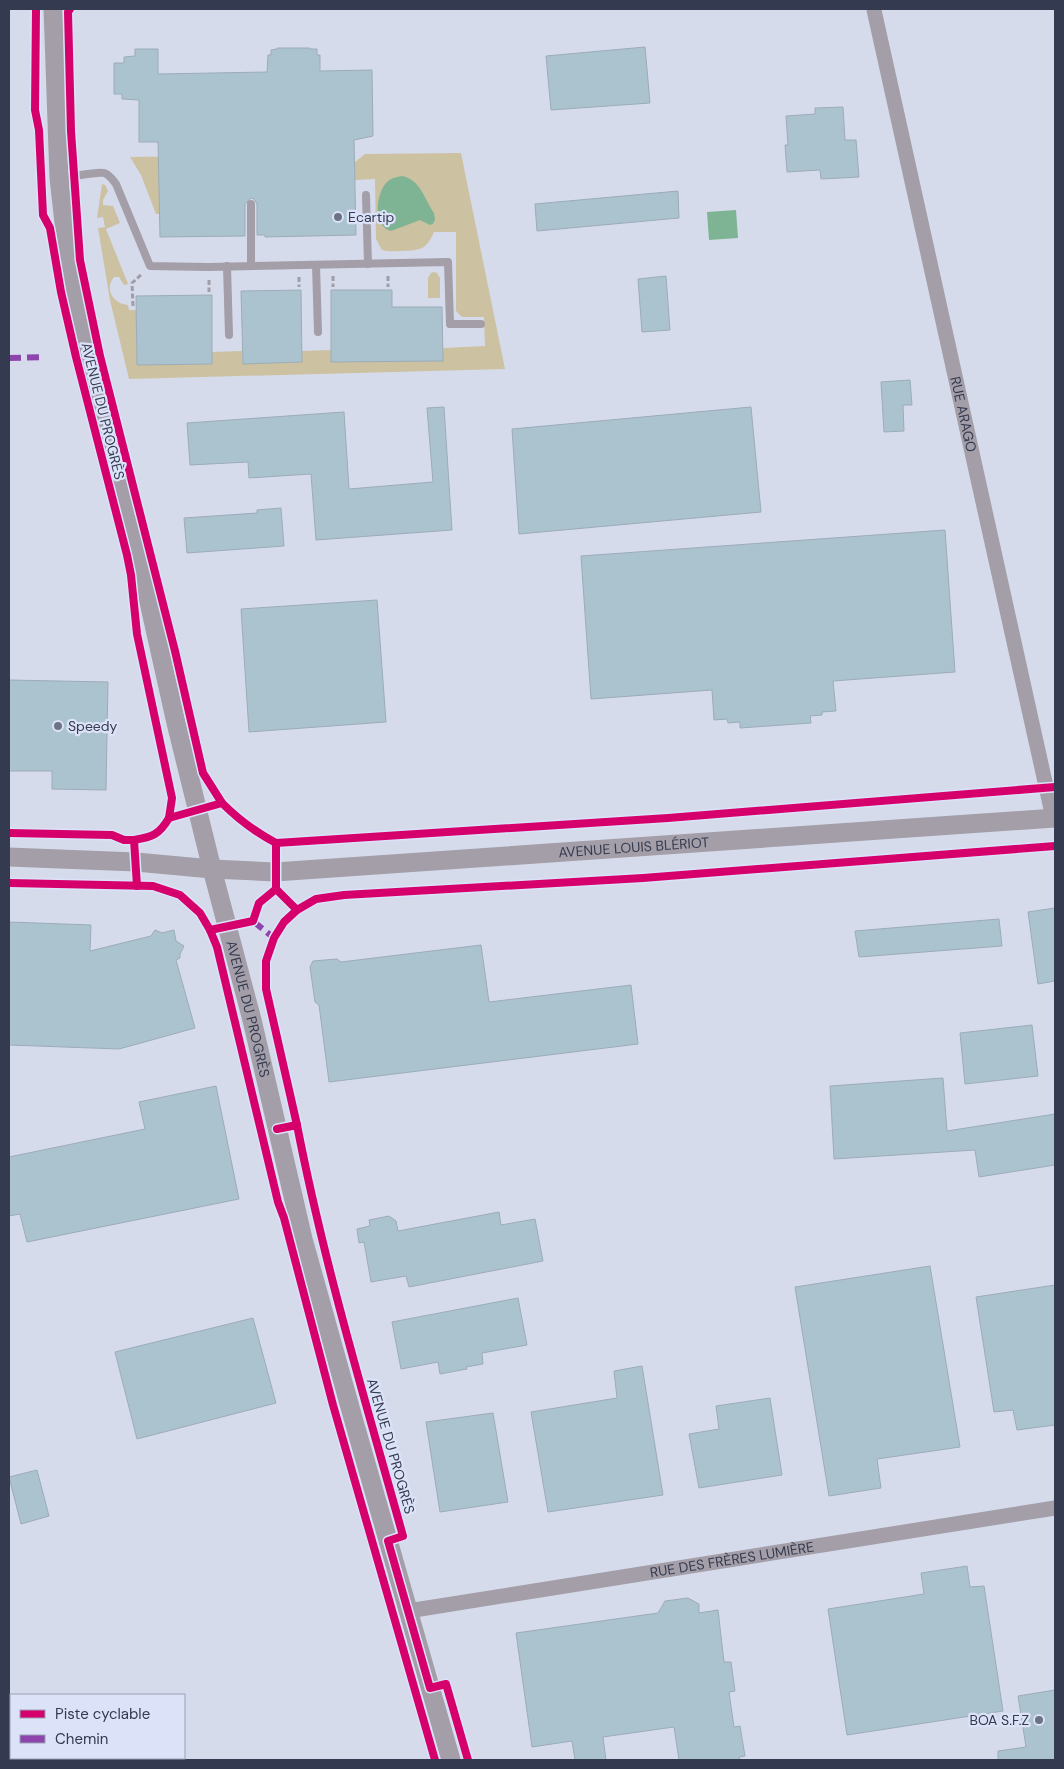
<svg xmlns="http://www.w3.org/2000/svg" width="1064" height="1769" viewBox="0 0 1064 1769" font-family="'DM Sans',sans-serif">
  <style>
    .green { fill: #ccc1a0 }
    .water { fill: #7eb394 }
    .building { fill: #abc3cf; stroke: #9cacb7 }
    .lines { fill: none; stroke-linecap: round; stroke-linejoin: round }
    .path { stroke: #a09da7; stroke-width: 3; stroke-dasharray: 5 2.5; stroke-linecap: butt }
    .service { stroke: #a39ea8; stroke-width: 8 }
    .minor { stroke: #a39ea8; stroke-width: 15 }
    .tertiary { stroke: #a39ea8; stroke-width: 19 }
    .quiet { stroke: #8e44ad; stroke-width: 6; stroke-dasharray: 12 6; stroke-linecap: butt }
    .cycleway-casing { stroke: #dce3f9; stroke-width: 11 }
    .cycleway { stroke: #d6006c; stroke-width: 8 }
    .poi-dot { fill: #6d7387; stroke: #dce3f9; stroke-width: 2 }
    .labels { text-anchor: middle; stroke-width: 4.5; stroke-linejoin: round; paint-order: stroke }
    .poi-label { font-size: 14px; fill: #343b50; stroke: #dce3f9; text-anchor: start }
    .street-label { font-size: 14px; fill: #343b50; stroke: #dce3f9 }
  </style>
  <rect width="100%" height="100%" fill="#d6dbec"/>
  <g class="green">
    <path d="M461 153 505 369 129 379 110 300 98 228 105 227 103 217 97 218 102 184 105 185 108 191 103 200V205L113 206 120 223 106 229 128 284 124 285 119 277H114C104 289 113 304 128 305L129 310H136L137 365 212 364V352L242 351 243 364 302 362V351L331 350 332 362 443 361V348L485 346 484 317H462L456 311V232H434C426 250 421 250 402 251 395 251 388 252 382 250L376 239 375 179 355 180V162L365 154Z"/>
    <polygon points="265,155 160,214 156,214 141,175 130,157"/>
    <polygon points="434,272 437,273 440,278 440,298 428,298 428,278 431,273"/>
  </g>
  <g class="water">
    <path d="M402 176C420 179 425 200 434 213L435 219 433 224 430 225 420 220 391 231C372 226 376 193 387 182 391 178 397 177 402 176Z"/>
    <polygon points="736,210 738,238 709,240 707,212"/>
  </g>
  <g class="building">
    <polygon points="645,47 650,103 551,110 546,56"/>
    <polygon points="277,48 310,48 310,49 317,49 317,55 320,55 320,71 372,70 373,136 354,140 356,235 265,237 265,235 257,235 257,204 254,199 251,198 245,204 245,236 160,237 158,142 139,142 139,100 122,99 122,94 114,94 114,63 124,63 124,57 135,56 135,49 158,49 158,74 267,72 268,55 271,55 271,50 277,49"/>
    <polygon points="843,107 845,140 856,140 859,177 821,179 820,170 787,172 785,145 788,145 786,116 815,114 815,108"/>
    <polygon points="678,191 679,218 537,231 535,204"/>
    <polygon points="666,276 670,330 642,332 638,279"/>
    <polygon points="301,290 302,362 243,364 241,291"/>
    <polygon points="331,290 392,290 392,307 442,307 443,361 331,362"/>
    <polygon points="212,295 212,364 137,365 136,296"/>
    <polygon points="910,380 912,405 903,405 904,431 884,432 881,382"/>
    <polygon points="444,407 452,530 316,540 311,474 249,478 248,462 190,465 187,423 344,412 349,489 433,482 427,408"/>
    <polygon points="751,407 761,512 519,534 512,429"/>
    <polygon points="281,508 284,546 187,553 184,518 257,513 257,510"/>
    <polygon points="945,530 955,672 833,681 836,711 822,712 822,715 810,716 811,723 740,728 740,722 728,723 727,719 714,720 712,690 591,699 581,556"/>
    <polygon points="377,600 386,722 249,732 241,609"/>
    <polygon points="9,680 108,682 106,790 52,789 52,771 9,771"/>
    <polygon points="1055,908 1055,981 1038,984 1028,912"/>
    <polygon points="999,919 1002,946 859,957 855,931"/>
    <polygon points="9,922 91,925 90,951 151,936 155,930 162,933 174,930 176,941 184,946 180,954 180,958 176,960 195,1028 119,1049 9,1045"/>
    <polygon points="481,945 489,1002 631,985 638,1044 329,1082 319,1005 315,1002 310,967 313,961 337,959 341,962"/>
    <polygon points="1032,1025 1038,1076 965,1084 960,1033"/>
    <polygon points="943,1078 947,1131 1055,1114 1055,1165 979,1177 975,1150 834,1159 830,1086"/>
    <polygon points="216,1086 239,1199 27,1242 20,1214 9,1216 9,1157 145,1129 139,1102"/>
    <polygon points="499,1212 501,1225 535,1219 543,1261 409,1287 406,1276 371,1282 364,1242 359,1243 357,1229 370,1226 369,1220 389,1216 396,1221 398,1231"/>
    <polygon points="930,1266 960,1447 877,1459 881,1488 829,1496 795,1287"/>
    <polygon points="1055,1285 1055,1425 1017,1430 1013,1410 994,1412 976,1297"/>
    <polygon points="518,1298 527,1345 482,1353 483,1364 466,1367 467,1369 440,1374 438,1362 401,1369 392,1322"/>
    <polygon points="253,1318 276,1403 137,1439 115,1352"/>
    <polygon points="642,1366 663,1495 548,1512 531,1412 617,1398 614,1371"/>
    <polygon points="770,1398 782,1475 699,1488 689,1434 719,1429 716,1406"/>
    <polygon points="493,1413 508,1502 440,1512 426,1422"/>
    <polygon points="37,1470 49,1516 21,1524 9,1477"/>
    <polygon points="967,1566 970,1587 984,1586 1003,1711 847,1735 828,1609 924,1594 921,1573"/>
    <polygon points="688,1598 699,1604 699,1613 718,1610 724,1662 731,1662 735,1691 729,1692 734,1727 740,1726 745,1756 739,1757 740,1760 679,1760 674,1727 603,1737 606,1760 575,1760 572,1741 532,1747 516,1633 658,1613 665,1601"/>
    <polygon points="1055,1690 1055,1760 998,1760 998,1751 1026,1747 1018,1696"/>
  </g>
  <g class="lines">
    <g class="path">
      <polyline points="333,276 333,287"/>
      <polyline points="388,276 388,287"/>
      <polyline points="299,277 299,287"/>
      <polyline points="209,280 209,292"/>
      <polyline points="133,306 132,283 142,274"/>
    </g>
    <g class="service">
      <path d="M59 178C68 178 98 171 104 173 109 174 113 180 116 184L150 266 208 267 448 262 450 324H481"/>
      <polyline points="366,195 368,264"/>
      <polyline points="251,204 251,266"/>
      <polyline points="316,265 318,332"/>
      <polyline points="227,266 229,335"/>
    </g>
    <g class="minor">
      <path id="s1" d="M874 10 1053 818"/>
      <path id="s2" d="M408 1611 1055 1508"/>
    </g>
    <g class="tertiary">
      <path id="s3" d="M53 9 59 178 67 250 75 297 88 357 138 553 176 723 212 869 252 1020 303 1239 355 1425 451 1760"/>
      <path id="s4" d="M9 857 136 862 212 869 275 872 1055 818"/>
    </g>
    <g class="quiet">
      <polyline points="9,358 45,357"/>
      <polyline points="253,921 274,938"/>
    </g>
    <g class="cycleway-casing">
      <g id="cycleway">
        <polyline points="36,9 35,110 39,130 43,215 50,228 61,292 76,357 127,555 131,575 137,634 172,798 169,818"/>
        <polyline points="70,9 68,12 71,131 80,260 100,356 175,651 203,773 222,803"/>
        <polyline points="9,833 112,835 124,840 134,840 137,886"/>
        <path d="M134 840C152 837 159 835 169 818L222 803C239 820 255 832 276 843L668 818 1055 787"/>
        <polyline points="276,843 276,889 297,910"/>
        <polyline points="9,883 153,886 180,895 200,913 210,930 217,947 278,1202 284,1218 333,1405 435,1760"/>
        <polyline points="210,930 253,921 259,903 276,889"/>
        <polyline points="297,1125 266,989 266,961 274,938 284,922 297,910 316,899 344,895 643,878 1055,846"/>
        <path d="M277 1129 297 1125C324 1264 365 1400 403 1536L388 1541 430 1688 446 1684 468 1760"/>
      </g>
    </g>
    <use href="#cycleway" class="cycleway"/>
  </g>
  <g class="poi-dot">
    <circle cx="338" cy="217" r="5"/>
    <circle cx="58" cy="726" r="5"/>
    <circle cx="1039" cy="1720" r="5"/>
  </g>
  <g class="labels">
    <g class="poi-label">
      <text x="348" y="222">Ecartip</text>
      <text x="68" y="731">Speedy</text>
      <text x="1029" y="1725" text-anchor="end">BOA S.F.Z</text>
    </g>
    <g class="street-label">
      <text transform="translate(103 411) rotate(76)" y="5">AVENUE DU PROGRÈS</text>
      <text dy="5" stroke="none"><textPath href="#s1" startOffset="414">RUE ARAGO</textPath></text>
      <text dy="5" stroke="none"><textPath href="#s4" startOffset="626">AVENUE LOUIS BLÉRIOT</textPath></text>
      <text dy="5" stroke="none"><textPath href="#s3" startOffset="1022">AVENUE DU PROGRÈS</textPath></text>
      <text transform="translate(391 1446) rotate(74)" y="5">AVENUE DU PROGRÈS</text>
      <text dy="5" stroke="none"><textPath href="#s2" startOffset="328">RUE DES FRÈRES LUMIÈRE</textPath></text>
    </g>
  </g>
  <rect width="1064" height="1769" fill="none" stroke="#343b50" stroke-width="20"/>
  <rect x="10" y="1694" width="175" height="65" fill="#dce3f9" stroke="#99a0b5"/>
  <rect x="20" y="1710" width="25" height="8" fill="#d6006c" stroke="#99a0b5"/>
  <text x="55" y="1719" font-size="15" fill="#343b50">Piste cyclable</text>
  <rect x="20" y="1735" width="25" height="8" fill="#8e44ad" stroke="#99a0b5"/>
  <text x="55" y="1744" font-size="15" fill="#343b50">Chemin</text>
</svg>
